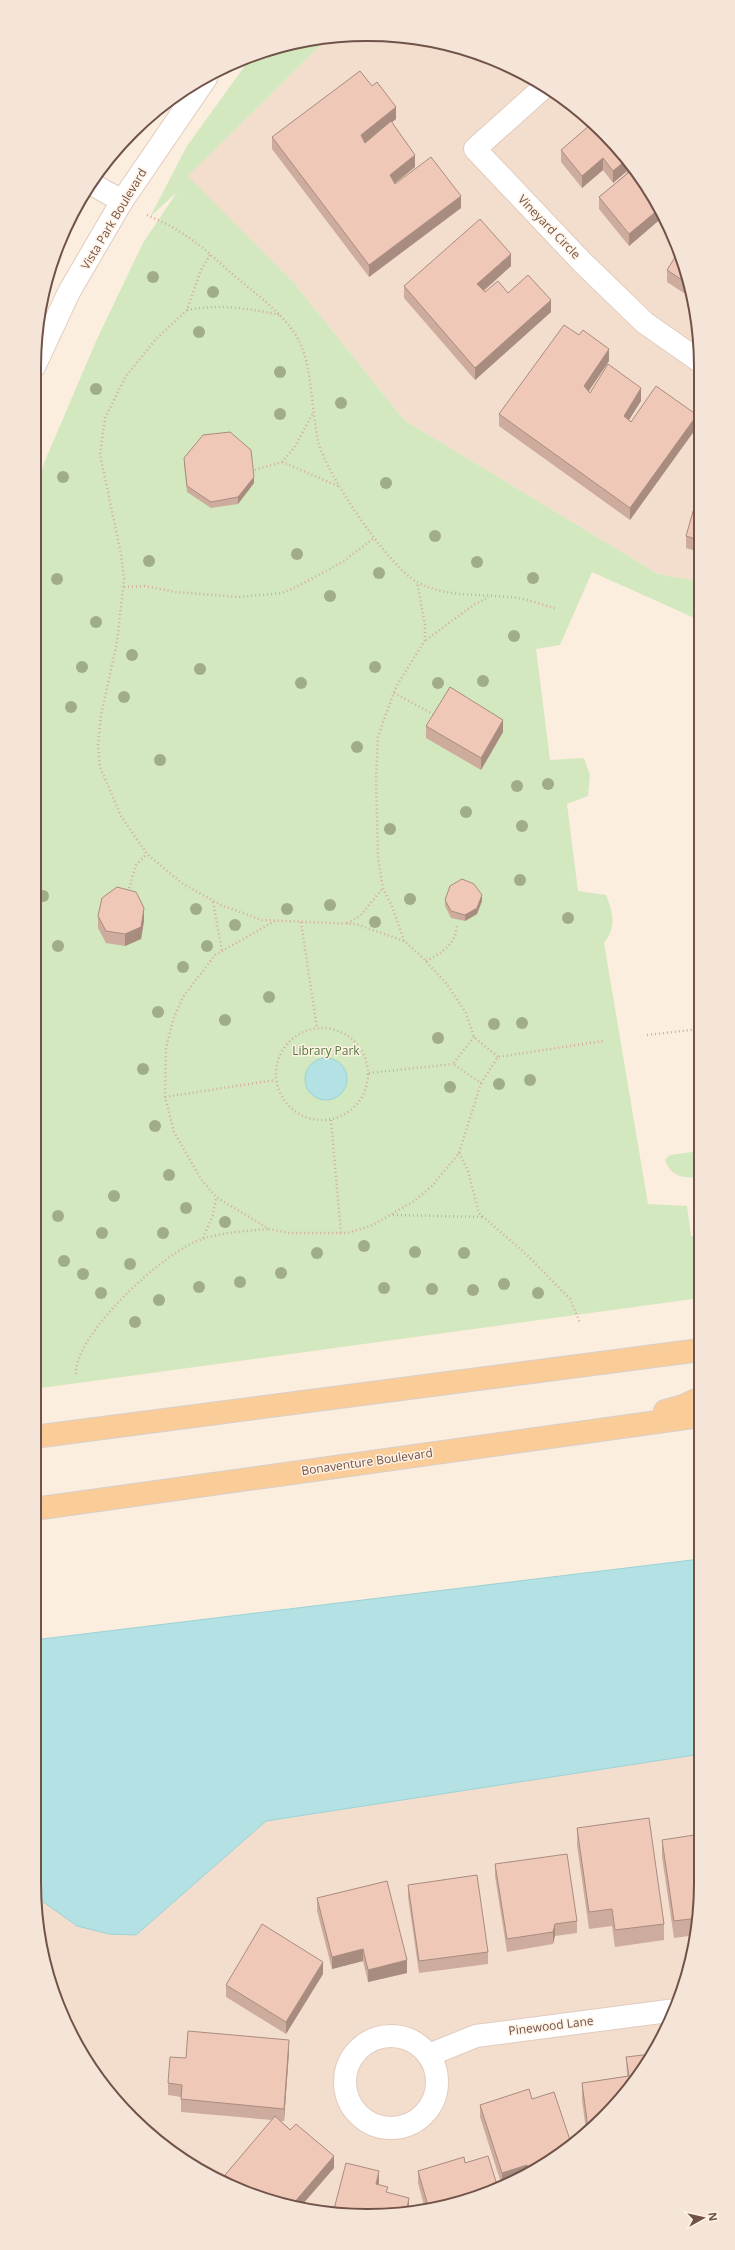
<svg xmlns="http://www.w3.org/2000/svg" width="735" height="2250" viewBox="0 0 735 2250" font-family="'Open Sans',sans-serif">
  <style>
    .residential { fill: #f3dece }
    .green { fill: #d3e8be }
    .water { fill: #b4e2e4; stroke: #9bd2d5 }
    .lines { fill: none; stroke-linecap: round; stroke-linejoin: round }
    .minor-casing { stroke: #e1cbbe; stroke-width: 24 }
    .major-casing { stroke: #d7cfcc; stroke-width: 24 }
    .path { stroke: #d4ac9b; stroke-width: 2.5; stroke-dasharray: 1 3; stroke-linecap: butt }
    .minor { stroke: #fff; stroke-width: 22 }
    .major { stroke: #facc98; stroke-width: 22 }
    .tree { fill: #a0ad88 }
    .wall { fill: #ceac9d }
    .shaded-wall { fill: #a88c80 }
    .building { fill: #f0c8b7; stroke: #a88c80 }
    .labels { text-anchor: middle; stroke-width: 3; stroke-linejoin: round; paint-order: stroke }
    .street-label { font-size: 12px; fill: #715248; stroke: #fff2e5 }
    .park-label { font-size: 12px; fill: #557740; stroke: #fff2e5 }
    .rim { fill: none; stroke: #715248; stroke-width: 2 }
  </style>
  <rect width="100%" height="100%" fill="#fbeedf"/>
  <g class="residential">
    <polygon points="368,34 433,40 534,79 618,147 667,220 698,324 699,581 658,574 404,420 294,283 188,176 328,38"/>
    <polygon points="701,1687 701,1882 695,1948 676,2010 645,2068 570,2147 515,2182 454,2205 390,2215 324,2213 220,2182 165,2147 117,2103 59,2010 40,1947 34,1882 34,1791"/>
  </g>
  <g class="green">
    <path d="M328 38 188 176 294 283 404 420 658 574 699 581V620L592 572 560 645 536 649 550 760 584 758 590 775 588 796 567 804 578 891 606 895C613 912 617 927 604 943L648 1204 687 1206 691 1236H700V1298L34 1389V498L44 463 97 339 143 243 177 192 150 217 187 146 252 56 303 40Z"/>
    <path d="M700 1151V1177C684 1179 670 1176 665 1160L670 1155Z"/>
  </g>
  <g class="water">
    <circle cx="326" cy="1079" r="21"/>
    <polygon points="700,1559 701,1754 266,1821 136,1935 109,1934 77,1926 35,1896 34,1640"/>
  </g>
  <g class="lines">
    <g class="minor-casing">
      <g id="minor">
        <polyline points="544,87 475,149 582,262 645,323 698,360"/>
        <polyline points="90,183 122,201"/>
        <polyline points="34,367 69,292 122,201 206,78"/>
        <circle cx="391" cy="2082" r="46"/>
        <polyline points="429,2055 476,2036 676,2010"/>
      </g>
    </g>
    <g class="major-casing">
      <g id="major">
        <polyline points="665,1411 683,1406 700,1398"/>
        <polyline points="34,1437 700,1350"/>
        <polyline points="34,1509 700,1416"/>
      </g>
    </g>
    <g class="path">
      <path d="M147 215C158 220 170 225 180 232 199 243 215 259 231 273 253 292 288 316 300 343 312 368 312 413 318 441 326 474 388 566 417 582 448 599 484 593 517 598 530 600 544 605 556 609"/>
      <polyline points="210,255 201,270 187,310 157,338 126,376 105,418 100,454 121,554 124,579 117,642 101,715 98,745 100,767 121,816 147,854 183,884 221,905 262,920 356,924 404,941 419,954 446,983 466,1013 474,1037 498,1057"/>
      <path d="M187 310C218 304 249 308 279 315"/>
      <polyline points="282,462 338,486"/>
      <polyline points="251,471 282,462 294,448 313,413"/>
      <polyline points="124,587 144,586 176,592 239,597 282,593 300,585 344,561 375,537"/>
      <polyline points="426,640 475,604 489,597"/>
      <polyline points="394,693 435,715"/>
      <polyline points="128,892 136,865 147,854"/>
      <polyline points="213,902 222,951"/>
      <polyline points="275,921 215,955 183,997 173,1020 166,1048 165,1097 174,1132 201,1179 216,1197 269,1229 290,1233 347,1233 371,1226 414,1201 432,1186 459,1153 481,1083"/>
      <polyline points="301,922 317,1028"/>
      <polyline points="347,923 360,916 383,888"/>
      <polyline points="404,941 392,906 383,888 378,858 376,778 378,736 396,687 425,640 425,625 417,582"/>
      <path d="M426 961C443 952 456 945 457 924"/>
      <circle cx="322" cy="1074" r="46"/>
      <polyline points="647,1035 699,1029"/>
      <polyline points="474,1037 453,1064 481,1083 498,1057 603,1041"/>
      <polyline points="369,1073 453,1064"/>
      <polyline points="165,1097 275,1080"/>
      <polyline points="331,1120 341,1233"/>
      <polyline points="459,1153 468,1171 479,1213 528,1256 570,1299 580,1323"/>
      <polyline points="393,1215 484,1217"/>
      <polyline points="203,1238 213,1215 216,1197"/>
      <path d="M76 1374C74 1334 166 1250 202 1239 223 1232 247 1231 269 1229"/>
    </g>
    <use href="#minor" class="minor"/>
    <use href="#major" class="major"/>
  </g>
  <g class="tree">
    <circle cx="153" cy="277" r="6"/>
    <circle cx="213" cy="292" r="6"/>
    <circle cx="199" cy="332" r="6"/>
    <circle cx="280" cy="372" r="6"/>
    <circle cx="96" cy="389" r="6"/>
    <circle cx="341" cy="403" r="6"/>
    <circle cx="280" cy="414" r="6"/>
    <circle cx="63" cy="477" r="6"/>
    <circle cx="386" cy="483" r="6"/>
    <circle cx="435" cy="536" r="6"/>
    <circle cx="297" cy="554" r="6"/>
    <circle cx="149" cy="561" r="6"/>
    <circle cx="477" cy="562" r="6"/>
    <circle cx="379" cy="573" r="6"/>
    <circle cx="533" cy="578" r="6"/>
    <circle cx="57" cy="579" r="6"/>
    <circle cx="330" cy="596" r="6"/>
    <circle cx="96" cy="622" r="6"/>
    <circle cx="514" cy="636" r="6"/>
    <circle cx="132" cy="655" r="6"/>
    <circle cx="82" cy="667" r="6"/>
    <circle cx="375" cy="667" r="6"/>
    <circle cx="200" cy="669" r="6"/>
    <circle cx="483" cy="681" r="6"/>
    <circle cx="301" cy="683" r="6"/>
    <circle cx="438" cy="683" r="6"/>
    <circle cx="124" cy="697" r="6"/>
    <circle cx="71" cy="707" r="6"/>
    <circle cx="357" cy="747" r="6"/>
    <circle cx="160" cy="760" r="6"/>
    <circle cx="548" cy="784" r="6"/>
    <circle cx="517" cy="786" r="6"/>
    <circle cx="466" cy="812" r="6"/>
    <circle cx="522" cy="826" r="6"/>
    <circle cx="390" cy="829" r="6"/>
    <circle cx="520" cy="880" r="6"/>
    <circle cx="43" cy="896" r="6"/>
    <circle cx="410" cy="899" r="6"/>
    <circle cx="330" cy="905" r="6"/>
    <circle cx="196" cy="909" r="6"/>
    <circle cx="287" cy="909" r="6"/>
    <circle cx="568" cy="918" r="6"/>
    <circle cx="375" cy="922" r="6"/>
    <circle cx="235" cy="925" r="6"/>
    <circle cx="58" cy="946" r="6"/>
    <circle cx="207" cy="946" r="6"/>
    <circle cx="183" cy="967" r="6"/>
    <circle cx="269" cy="997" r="6"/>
    <circle cx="158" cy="1012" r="6"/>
    <circle cx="225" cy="1020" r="6"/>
    <circle cx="522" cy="1023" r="6"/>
    <circle cx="494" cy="1024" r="6"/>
    <circle cx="438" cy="1038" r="6"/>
    <circle cx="143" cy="1069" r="6"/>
    <circle cx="530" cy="1080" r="6"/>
    <circle cx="499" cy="1084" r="6"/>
    <circle cx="450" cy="1087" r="6"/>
    <circle cx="155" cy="1126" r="6"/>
    <circle cx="169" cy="1175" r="6"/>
    <circle cx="114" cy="1196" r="6"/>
    <circle cx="186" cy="1208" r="6"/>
    <circle cx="58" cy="1216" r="6"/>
    <circle cx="225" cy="1222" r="6"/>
    <circle cx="102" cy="1233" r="6"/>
    <circle cx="163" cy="1233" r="6"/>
    <circle cx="364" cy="1246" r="6"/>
    <circle cx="415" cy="1252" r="6"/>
    <circle cx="317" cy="1253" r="6"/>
    <circle cx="464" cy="1253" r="6"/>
    <circle cx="64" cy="1261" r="6"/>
    <circle cx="130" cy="1264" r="6"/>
    <circle cx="281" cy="1273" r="6"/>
    <circle cx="83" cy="1274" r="6"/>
    <circle cx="240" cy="1282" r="6"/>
    <circle cx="504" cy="1284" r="6"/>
    <circle cx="199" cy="1287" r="6"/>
    <circle cx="384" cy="1288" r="6"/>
    <circle cx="432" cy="1289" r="6"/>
    <circle cx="473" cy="1290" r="6"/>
    <circle cx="101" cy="1293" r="6"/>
    <circle cx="538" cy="1293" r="6"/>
    <circle cx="159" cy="1300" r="6"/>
    <circle cx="135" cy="1322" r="6"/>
  </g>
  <g class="wall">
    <polygon points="482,59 490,62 488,64"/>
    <polygon points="396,119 392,122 415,167 395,183 395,184 461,208 369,277 272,149 272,137"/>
    <polygon points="618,147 664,216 629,246 599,209 599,197 627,173 626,172 613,183 603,170 582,188 561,162 561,150"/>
    <polygon points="677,254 690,297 667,282 667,270"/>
    <polygon points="511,266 484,291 485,292 508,293 551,312 475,380 404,298 404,286"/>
    <polygon points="609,361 589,391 590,393 641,401 628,420 631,422 697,427 630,520 499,426 499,414"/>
    <polygon points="184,458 254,483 238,504 211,508 187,492 184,464"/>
    <polygon points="698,494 699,552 686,548 686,536"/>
    <polygon points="426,726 503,732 481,770 426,738"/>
    <polygon points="445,900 482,901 477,914 465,921 451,918 445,906"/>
    <polygon points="98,916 144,921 141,939 125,946 106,943 98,928"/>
    <polygon points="577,1828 664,1924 664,1940 615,1947 612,1926 589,1929 577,1845"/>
    <polygon points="662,1840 701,1882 696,1935 674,1938 662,1857"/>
    <polygon points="495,1864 577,1921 577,1933 555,1936 553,1944 507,1952 495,1876"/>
    <polygon points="408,1885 488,1952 488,1964 419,1973 408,1897"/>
    <polygon points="317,1898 407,1973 368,1982 363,1961 332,1969 317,1911"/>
    <polygon points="323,1974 286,2034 226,1997 226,1985"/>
    <polygon points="289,2052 284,2121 281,2121 334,2168 301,2206 225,2183 225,2175 272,2120 181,2112 181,2097 168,2095 168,2083 186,2058"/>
    <polygon points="626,2057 645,2068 586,2130 582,2100 582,2083 627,2076"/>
    <polygon points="532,2099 570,2147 516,2181 502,2186 480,2117 480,2105"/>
    <polygon points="465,2163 454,2205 425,2209 418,2183 418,2171"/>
  </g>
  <g class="shaded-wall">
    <polygon points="396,107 396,119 361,147 361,135"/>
    <polygon points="415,155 415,167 390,187 390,175"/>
    <polygon points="603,158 603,170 582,188 582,176"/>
    <polygon points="626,160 626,172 613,183 613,171"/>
    <polygon points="461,196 461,208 369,277 369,265"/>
    <polygon points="659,209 664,216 629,246 629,234"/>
    <polygon points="511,254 511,266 477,296 477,284"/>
    <polygon points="551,300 551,312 475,380 475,368"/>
    <polygon points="609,349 609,361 584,398 584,386"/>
    <polygon points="641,388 641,401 624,428 624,416"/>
    <polygon points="697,415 697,427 630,520 630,508"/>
    <polygon points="254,477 254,483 238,504 238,497"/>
    <polygon points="503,720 503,732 481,770 481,758"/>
    <polygon points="482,895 482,901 477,914 465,921 465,915"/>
    <polygon points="144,908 144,921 141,939 125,946 125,934"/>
    <polygon points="555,1924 555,1936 553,1944 553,1932"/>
    <polygon points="363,1949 363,1961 332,1969 332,1957"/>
    <polygon points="407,1960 407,1973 368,1982 368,1970"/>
    <polygon points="323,1962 323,1974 286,2034 286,2022"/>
    <polygon points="289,2040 289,2052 284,2121 284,2109"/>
    <polygon points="334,2156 334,2168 301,2206 293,2204"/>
    <polygon points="527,2165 527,2174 516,2181 502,2186 502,2173"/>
    <polygon points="379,2171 379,2183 376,2196 376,2184"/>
    <polygon points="409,2198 409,2212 406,2213"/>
  </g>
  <g class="building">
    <polygon points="360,71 372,86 377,82 396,107 361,135 365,143 391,121 415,155 390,175 395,184 431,157 461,196 369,265 272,137"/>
    <polygon points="590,125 618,147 627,161 626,160 613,171 603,158 582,176 561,150"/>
    <polygon points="633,169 659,209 629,234 599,197"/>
    <polygon points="480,219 511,254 477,284 485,292 498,281 508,293 528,275 551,300 475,368 404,286"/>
    <polygon points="677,254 685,282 667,270"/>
    <polygon points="564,325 579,335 583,330 609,349 584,386 590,393 608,364 641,388 624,416 631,422 656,386 697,415 630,508 499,414"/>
    <polygon points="230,432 251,450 254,477 238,497 211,502 187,486 184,458 203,435"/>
    <polygon points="698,494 699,540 686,536"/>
    <polygon points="450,687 503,720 481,758 426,726"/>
    <polygon points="462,879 474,884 482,895 477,908 465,915 451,911 445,900 450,886"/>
    <polygon points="117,887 136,892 144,908 141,927 125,934 106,931 98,916 102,898"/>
    <polygon points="649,1818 664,1924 615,1930 612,1909 589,1912 577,1828"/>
    <polygon points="701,1834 701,1882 698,1918 674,1921 662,1840"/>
    <polygon points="567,1854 577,1921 555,1924 553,1932 507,1939 495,1864"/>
    <polygon points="477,1875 488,1952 419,1961 408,1885"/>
    <polygon points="387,1881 407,1960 368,1970 363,1949 332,1957 317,1898"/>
    <polygon points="262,1924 323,1962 286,2022 226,1985"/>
    <polygon points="188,2031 289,2040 284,2109 181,2099 182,2085 168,2083 170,2057 186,2058"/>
    <polygon points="652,2054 645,2068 588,2128 582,2083 629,2076 626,2057"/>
    <polygon points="529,2089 532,2099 554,2092 572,2146 529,2173 527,2165 502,2173 480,2105"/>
    <polygon points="275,2116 290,2130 296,2124 334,2156 293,2204 269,2196 268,2196 238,2187 225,2175"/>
    <polygon points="488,2156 498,2188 454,2205 429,2209 418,2171 464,2157 465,2163"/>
    <polygon points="346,2163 379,2171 376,2184 388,2187 386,2192 409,2198 406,2213 390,2215 333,2213"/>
  </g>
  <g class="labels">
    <g class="street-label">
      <text transform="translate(114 219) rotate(-59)" y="4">Vista Park Boulevard</text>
      <text transform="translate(549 227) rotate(46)" y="4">Vineyard Circle</text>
      <text transform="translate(367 1462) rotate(-8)" y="4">Bonaventure Boulevard</text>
      <text transform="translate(551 2026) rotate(-7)" y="4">Pinewood Lane</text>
    </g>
    <g class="park-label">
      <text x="326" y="1055">Library Park</text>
    </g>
  </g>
  <path d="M0 0H735V2250H0ZM367 41H368A326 326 0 0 1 694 367V1883A326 326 0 0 1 368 2209H367A326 326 0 0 1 41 1883V367A326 326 0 0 1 367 41Z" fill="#f4e5d8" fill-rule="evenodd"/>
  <path class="rim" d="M367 41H368A326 326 0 0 1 694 367V1883A326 326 0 0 1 368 2209H367A326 326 0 0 1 41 1883V367A326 326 0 0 1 367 41Z"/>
  <g transform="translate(703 2218) rotate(82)" stroke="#fff2e5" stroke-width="3" paint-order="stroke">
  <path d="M0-3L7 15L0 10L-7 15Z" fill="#715248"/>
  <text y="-6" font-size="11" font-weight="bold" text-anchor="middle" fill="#715248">N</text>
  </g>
</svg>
